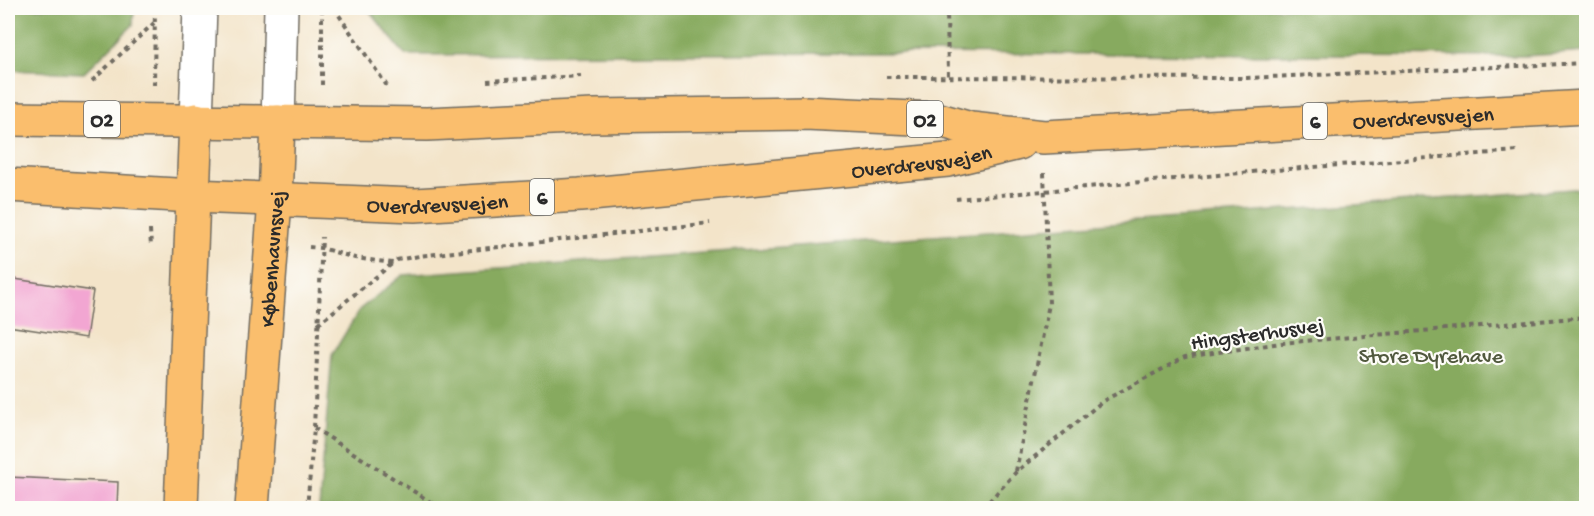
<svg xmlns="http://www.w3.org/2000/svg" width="1594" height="516" viewBox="0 0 1594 516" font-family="'Gochi Hand',sans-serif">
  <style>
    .forest { fill: #87aa5f; stroke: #596a45; stroke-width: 1.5 }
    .building { fill: #f2a6d2 }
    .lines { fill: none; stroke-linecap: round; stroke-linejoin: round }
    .minor-casing { stroke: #716c62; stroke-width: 36 }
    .major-casing { stroke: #716c62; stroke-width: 36 }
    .path { stroke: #716c62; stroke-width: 4; stroke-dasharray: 4.5 4.5; stroke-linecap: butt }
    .minor { stroke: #fff; stroke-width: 33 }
    .major { stroke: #fabe6d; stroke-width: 33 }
    .labels { text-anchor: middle; stroke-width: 4.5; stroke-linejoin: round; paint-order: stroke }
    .shield { fill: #fdfcf7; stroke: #6a6a68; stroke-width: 1.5 }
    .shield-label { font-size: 21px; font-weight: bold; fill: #2b2b2b }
    .street-label { font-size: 22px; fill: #2b2b2b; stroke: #fdfcf7 }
    .park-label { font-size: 22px; fill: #51593e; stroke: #fdfcf7 }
  </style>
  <rect width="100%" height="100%" fill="#fdfcf7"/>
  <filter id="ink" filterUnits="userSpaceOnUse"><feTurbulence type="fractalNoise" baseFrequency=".0167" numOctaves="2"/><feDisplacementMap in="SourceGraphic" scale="12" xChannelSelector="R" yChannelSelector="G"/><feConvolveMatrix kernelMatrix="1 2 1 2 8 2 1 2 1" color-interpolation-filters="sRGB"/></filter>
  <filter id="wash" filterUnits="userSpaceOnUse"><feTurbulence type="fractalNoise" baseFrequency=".008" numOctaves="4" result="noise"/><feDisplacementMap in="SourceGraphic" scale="24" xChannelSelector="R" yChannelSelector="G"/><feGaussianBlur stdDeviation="1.35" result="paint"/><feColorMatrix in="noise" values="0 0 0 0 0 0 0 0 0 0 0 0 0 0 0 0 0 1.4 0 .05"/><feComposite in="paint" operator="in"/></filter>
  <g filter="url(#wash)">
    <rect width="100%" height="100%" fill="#f3e4c9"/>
    <g class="forest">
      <polygon points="8,8 134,8 133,25 84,73 8,70"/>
      <polygon points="367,8 1586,8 1586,52 1525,56 886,53 405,55"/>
      <polygon points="1586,188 1586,508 319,508 332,355 360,309 403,275"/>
    </g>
    <g id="blocks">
      <g class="building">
        <polygon points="8,278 93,291 86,338 8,326"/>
        <polygon points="8,477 118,482 117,508 8,508"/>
      </g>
    </g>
  </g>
  <g filter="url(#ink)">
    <use href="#blocks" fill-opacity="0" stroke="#716c62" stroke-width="1.5"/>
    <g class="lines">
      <g class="minor-casing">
        <g id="minor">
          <polyline points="196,120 200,8"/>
          <polyline points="278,122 281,8"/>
        </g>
      </g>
      <g class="major-casing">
        <g id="major">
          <path id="s1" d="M8 119 427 124 593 116 805 113 936 119 971 129 1044 137 1586 107"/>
          <path id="s2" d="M8 185 193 196 415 205 580 195 948 160 1019 143"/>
          <polyline points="181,508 196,120"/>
          <path id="s3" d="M252 508 275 200 278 122"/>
        </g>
      </g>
      <g class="path">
        <polyline points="334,8 387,86"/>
        <polyline points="947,8 948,78"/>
        <polyline points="886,77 1247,78 1586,63"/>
        <polyline points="92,81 154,23"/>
        <polyline points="487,81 581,76"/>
        <polyline points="154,85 155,8"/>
        <polyline points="322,85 322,8"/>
        <polyline points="956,199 1251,172 1517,151"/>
        <polyline points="150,230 151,247"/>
        <polyline points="309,247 321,248 355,258 393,263 397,260 419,256 710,223"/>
        <polyline points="318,324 393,263"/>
        <polyline points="314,428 440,508"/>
        <polyline points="1016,471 1049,304 1044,173"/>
        <polyline points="307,508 314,428 322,237"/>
        <polyline points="983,508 1016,472 1103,401 1185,357 1281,343 1586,317"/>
      </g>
      <use href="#minor" class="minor"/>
      <use href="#major" class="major"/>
    </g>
  </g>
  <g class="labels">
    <g class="shield">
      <rect x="84" y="101" width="36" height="36" rx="4.5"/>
      <rect x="907" y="101" width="36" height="36" rx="4.5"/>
      <rect x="1303" y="103" width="24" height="36" rx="4.5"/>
      <rect x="530" y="179" width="24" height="36" rx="4.5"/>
    </g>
    <g class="shield-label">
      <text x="102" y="126">O2</text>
      <text x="925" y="126">O2</text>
      <text x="1315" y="128">6</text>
      <text x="542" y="204">6</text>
    </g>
    <g class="street-label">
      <text dy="8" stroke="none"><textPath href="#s1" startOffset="1418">Overdrevsvejen</textPath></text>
      <text dy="8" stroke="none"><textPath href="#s2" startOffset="916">Overdrevsvejen</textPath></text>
      <text dy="8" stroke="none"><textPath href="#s2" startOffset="430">Overdrevsvejen</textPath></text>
      <text dy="8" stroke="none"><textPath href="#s3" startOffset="250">Københavnsvej</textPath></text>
      <text transform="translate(1257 332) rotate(-8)" y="8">Hingsterhusvej</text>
    </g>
    <g class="park-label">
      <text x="1431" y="362">Store Dyrehave</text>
    </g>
  </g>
  <rect width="1594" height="516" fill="none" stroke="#fdfcf7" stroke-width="30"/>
</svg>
